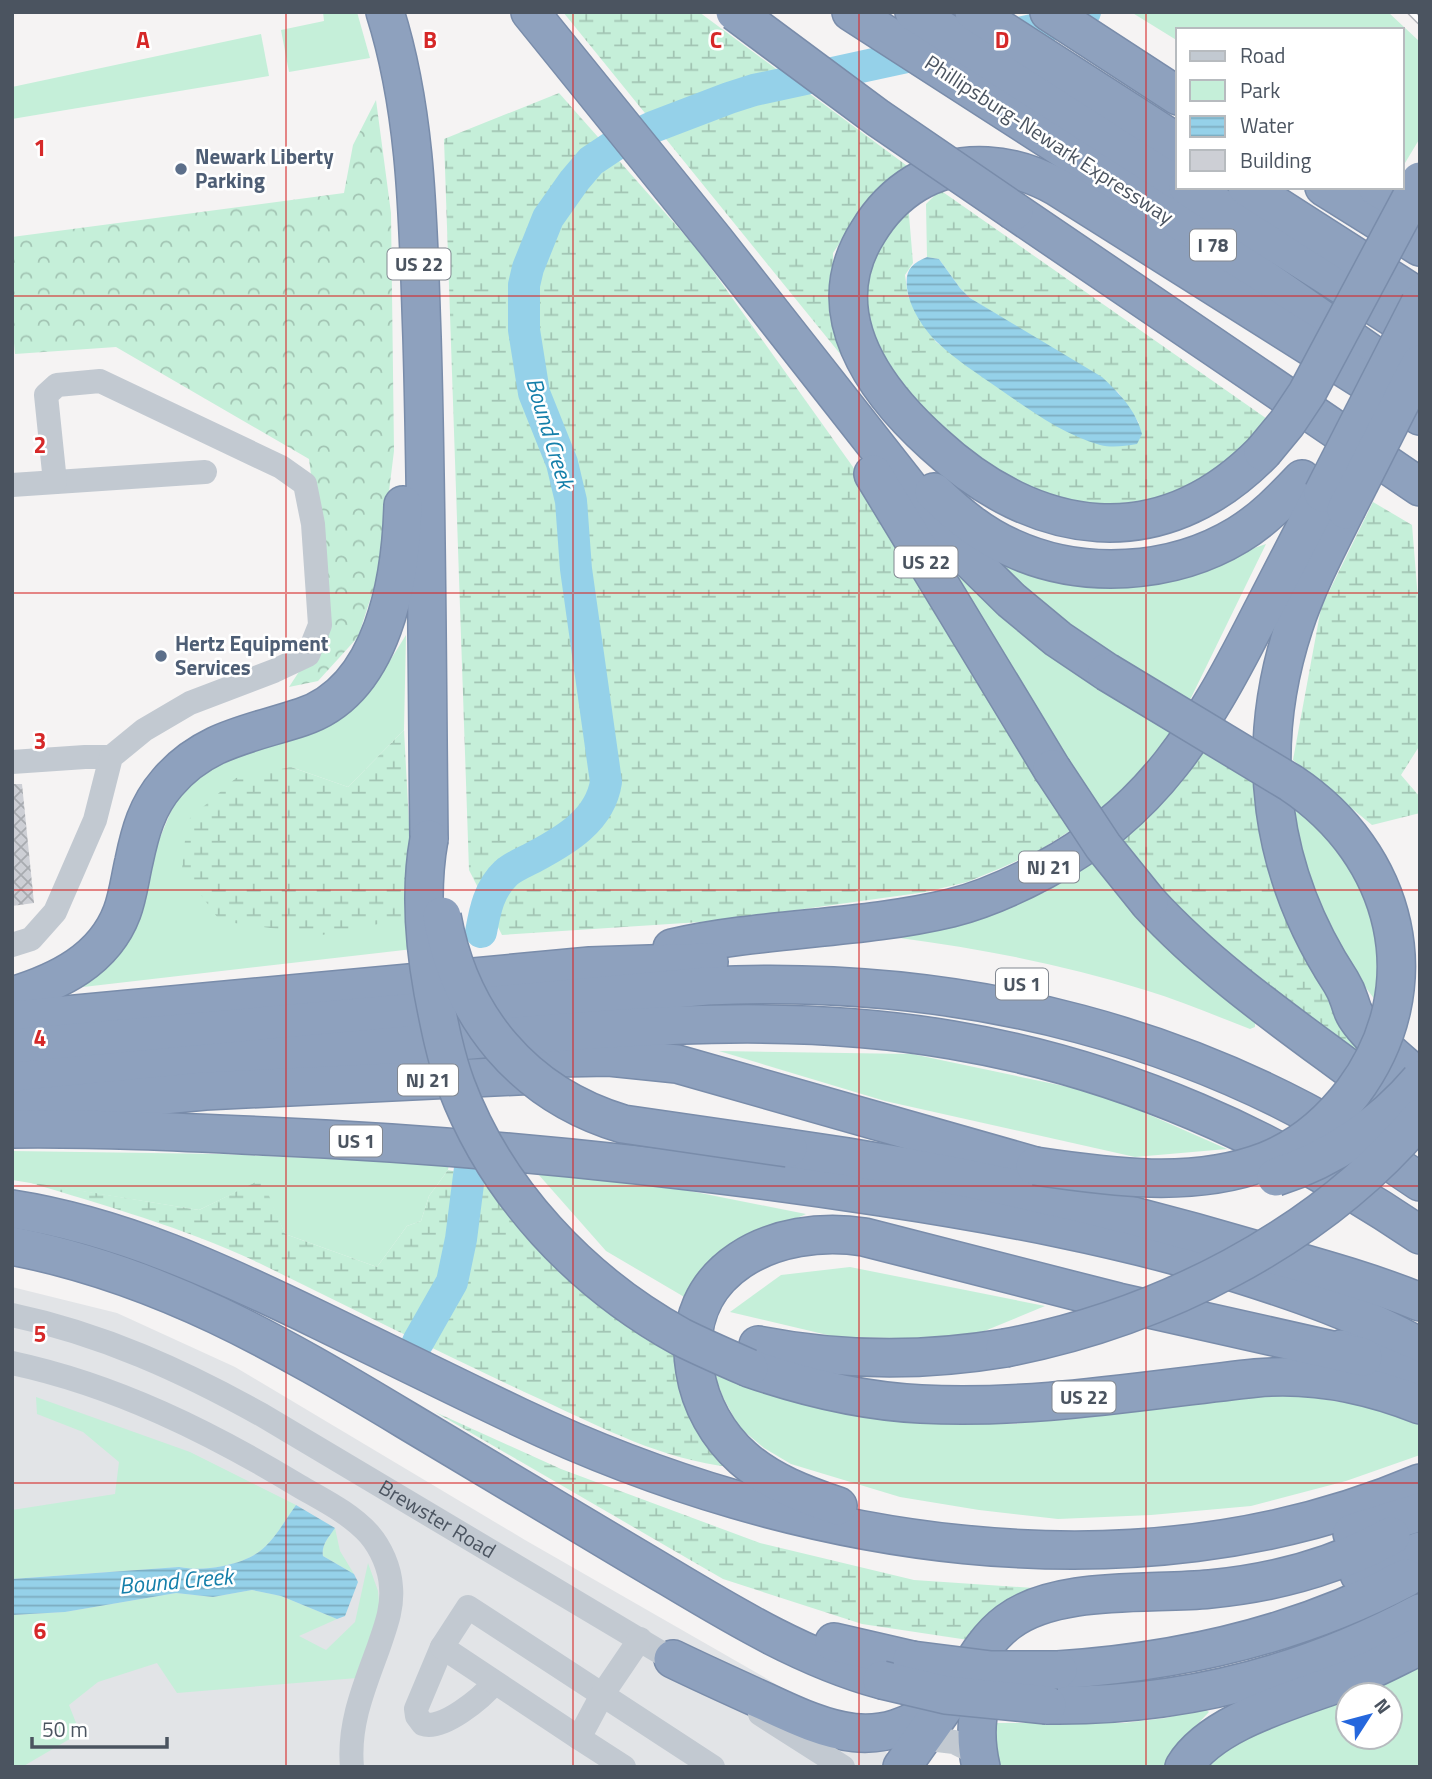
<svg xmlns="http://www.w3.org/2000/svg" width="1432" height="1779" viewBox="0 0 1432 1779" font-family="'Titillium Web',sans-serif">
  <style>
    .airport { fill: #e2e4e7 }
    .green { fill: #c5efd9; fill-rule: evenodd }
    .forest { fill: url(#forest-crowns) }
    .wetland { fill: url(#wetland-marsh) }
    .water { fill: url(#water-rules) }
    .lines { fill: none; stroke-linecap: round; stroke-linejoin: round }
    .river { stroke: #95d1e9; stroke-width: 32 }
    .building { fill: url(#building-cross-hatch) }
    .highway-casing { stroke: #798caa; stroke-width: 40 }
    .minor { stroke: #c2c9d1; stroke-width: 24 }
    .highway { stroke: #8ea1be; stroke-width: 37 }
    .rail-casing { stroke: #b5b8bd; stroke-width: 8 }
    .rail { stroke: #fff; stroke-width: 5; stroke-dasharray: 16; stroke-linecap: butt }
    .highway-bridge-casing { stroke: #798caa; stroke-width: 40; stroke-linecap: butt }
    .highway-bridge { stroke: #8ea1be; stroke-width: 37 }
    .grid { fill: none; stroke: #d62828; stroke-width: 2; stroke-opacity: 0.55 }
    .service-dot { fill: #5c6f8a; stroke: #fff; stroke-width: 2.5 }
    .labels { text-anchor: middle; stroke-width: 5; stroke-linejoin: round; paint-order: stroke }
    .shield { fill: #fff; stroke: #818790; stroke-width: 2 }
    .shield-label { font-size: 19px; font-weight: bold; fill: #4b5460 }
    .street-label { font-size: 21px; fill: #4b5460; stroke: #fff }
    .service-label { font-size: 21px; font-weight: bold; fill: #4e5e75; stroke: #fff; text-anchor: start }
    .water-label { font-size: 23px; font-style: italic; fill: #147faa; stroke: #fff }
    .grid-label { font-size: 23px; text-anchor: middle; font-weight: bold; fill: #d62828; stroke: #fff; stroke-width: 5; stroke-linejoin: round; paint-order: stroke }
  </style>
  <defs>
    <pattern id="forest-crowns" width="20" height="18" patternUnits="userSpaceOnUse" patternTransform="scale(1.75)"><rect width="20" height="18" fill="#c5efd9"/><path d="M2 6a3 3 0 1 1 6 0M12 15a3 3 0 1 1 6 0" fill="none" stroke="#a2c4b3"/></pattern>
    <pattern id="wetland-marsh" width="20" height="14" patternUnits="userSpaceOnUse" patternTransform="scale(1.75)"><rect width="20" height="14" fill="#c5efd9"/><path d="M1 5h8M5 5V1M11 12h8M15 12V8" fill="none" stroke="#a2c4b3"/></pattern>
    <pattern id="water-rules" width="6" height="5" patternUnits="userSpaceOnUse" patternTransform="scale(1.75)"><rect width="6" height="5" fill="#95d1e9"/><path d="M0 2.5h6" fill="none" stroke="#7cacc0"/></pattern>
    <pattern id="building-cross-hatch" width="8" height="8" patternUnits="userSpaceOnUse" patternTransform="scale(1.75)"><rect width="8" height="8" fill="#cdcfd5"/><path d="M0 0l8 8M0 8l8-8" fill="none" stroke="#a8abb0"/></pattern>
  </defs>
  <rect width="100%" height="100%" fill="#f5f3f3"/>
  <polygon class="airport" points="12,1287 117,1313 235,1367 525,1540 764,1677 910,1767 12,1767"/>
  <g class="green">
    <polygon points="323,12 357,12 370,58 289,72 281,30 324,21"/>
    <polygon points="1131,12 1388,12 1420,42 1420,138 1402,168 1402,30 1178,30 1178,41"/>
    <polygon points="261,34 269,76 12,119 12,87"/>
    <polygon points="904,494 1176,729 1143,771 1096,814"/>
    <polygon points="947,516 1174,575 1266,544 1187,706 1053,620"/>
    <polygon points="406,635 404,730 348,787 291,767 414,917 413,949 66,989 152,857 179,792 225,753 320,728 376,683"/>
    <polygon points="1288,799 1312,816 1355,868 1381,937 1379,1005 1350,967 1315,898"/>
    <path d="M1096 856 1208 986 1210 984 1255 1020V1027L1250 1029C1216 1016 1181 1001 1145 990 1065 965 983 949 900 938L967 918 1031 893H1044Z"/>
    <polygon points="719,1051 912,1054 1102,1094 1227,1149 1135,1157 885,1101"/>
    <polygon points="12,1151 220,1154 449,1164 448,1170 429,1196 421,1221 407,1226 377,1267 285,1234 261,1180 199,1210 12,1180"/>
    <polygon points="538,1174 640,1181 806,1214 733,1247 686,1298 606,1251"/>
    <polygon points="850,1267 1045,1306 965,1339 836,1337 730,1312 781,1275"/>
    <polygon points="712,1368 896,1419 954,1424 1015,1424 1211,1396 1296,1395 1366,1406 1420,1422 1420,1455 1346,1481 1251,1506 1151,1515 1058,1519 979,1510 900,1497 791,1464 764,1448 739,1427 723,1397"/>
    <path d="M36 1397 190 1452 296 1505C272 1539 267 1557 223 1566 207 1569 195 1570 179 1567L12 1579V1510L115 1494 119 1462 83 1432 37 1414Z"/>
    <path d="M335 1528 340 1551 354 1574 323 1556C321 1545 329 1537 335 1528Z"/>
    <polygon points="368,1563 378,1591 380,1615 357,1678 177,1693 157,1663 98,1682 69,1705 80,1733 22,1767 12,1767 12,1615 65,1612 176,1593 213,1597 252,1590 281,1596 337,1619 299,1636 326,1650 355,1622"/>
    <path d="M1420 1658V1767H1207L1221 1744ZM1348 1695H1390V1737H1348Z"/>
    <path d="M1204 1708 1209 1712C1192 1729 1179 1746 1168 1767H1000L992 1723H1124L1166 1718Z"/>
  </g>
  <polygon class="forest" points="376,100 391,213 394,451 379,572 358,637 318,681 289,687 330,624 309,459 116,347 15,354 12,321 12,237 344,193 353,145"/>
  <g class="wetland">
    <polygon points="563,12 699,12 910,168 869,199 833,253 835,309 850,366"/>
    <polygon points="559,93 698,250 858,474 1076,827 1040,850 1001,868 967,882 926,892 716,921 502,935 469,870 444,139"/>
    <polygon points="940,190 1270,421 1243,455 1177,492 1146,500 1106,505 1071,501 1036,492 999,474 954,439 887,372 864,312 867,264 908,203 913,263 905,275 908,296 919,318 936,342 1025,406 1139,423 1118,392 970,298 960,288 939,259 927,257 926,204"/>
    <polygon points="1373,502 1412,525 1420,624 1420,745 1401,775 1420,797 1420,813 1372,825 1293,760 1321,608"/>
    <polygon points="404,730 414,917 322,935 220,921 182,869 187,821 236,778 291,767 348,787"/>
    <path d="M1204 746 1255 776C1258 808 1260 840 1269 871 1289 937 1321 992 1367 1043L1360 1058 1231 964 1117 843Z"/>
    <path d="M448 1170 480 1176 544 1252 674 1348 731 1467C663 1460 603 1428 542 1400 446 1356 353 1309 259 1263 185 1228 106 1206 28 1182L199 1210 262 1179 285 1234 377 1267 407 1226 421 1221 429 1196Z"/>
    <polygon points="435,1412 561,1469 760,1543 914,1580 1033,1588 975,1641 862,1624 723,1579"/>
  </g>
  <g class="water">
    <path d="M927 257 939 259 960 288 970 298 1102 377C1119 393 1136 410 1142 434L1137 444C1125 446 1112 448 1100 445 1062 434 1030 410 998 388 978 374 956 360 938 343 924 330 909 307 907 288 905 270 911 264 927 257Z"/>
    <path d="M296 1505 335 1528C329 1537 321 1545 323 1556L354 1574 358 1582 345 1616 337 1619 281 1596 252 1590 213 1597 176 1593 65 1612 12 1615V1579L179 1567C195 1570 207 1569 223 1566 267 1557 272 1539 296 1505Z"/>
  </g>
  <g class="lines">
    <g class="river">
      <polyline points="992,39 1045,27 1085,12"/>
      <path d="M481 932C485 910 489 889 506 873 514 866 525 862 534 857 566 840 600 820 606 782L576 569 571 501 562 463 534 393 524 330V285L528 268 548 218 574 181 591 161 615 145 653 127 729 98 754 90 934 51"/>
      <polyline points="418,1342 452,1282 461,1239 470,1168"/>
    </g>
  </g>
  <polygon class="building" points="12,784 22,784 34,903 12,906"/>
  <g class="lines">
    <g class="highway-casing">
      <g id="highway">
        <path d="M385 12C418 116 418 229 422 337 427 504 427 672 429 839"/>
        <polyline points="530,12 716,242 951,541 1011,600 1058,639 1107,672"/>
        <polyline points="851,12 1250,269 1413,383"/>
        <polyline points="914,12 1178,181"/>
        <polyline points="974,12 1178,143"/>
        <polyline points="1049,12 1178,96"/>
        <polyline points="1188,187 1420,335"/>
        <polyline points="1247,187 1420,298"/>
        <polyline points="1324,187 1420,247"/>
        <polyline points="1377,187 1420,213"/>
        <polyline points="1014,211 1420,487"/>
        <path d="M1263 452C1160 557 1036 538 934 444 874 390 817 312 868 232 880 212 896 195 916 183 961 156 1014 163 1057 187L1420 416"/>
        <polyline points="873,474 1052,769"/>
        <path d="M934 492C958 515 982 535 1012 548 1082 580 1172 575 1238 535 1263 520 1283 499 1302 479"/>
        <path d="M1346 510C1327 548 1307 586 1294 626 1253 751 1269 872 1341 982 1349 995 1348 998 1353 1011 1362 1032 1402 1063 1420 1079"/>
        <path d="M1149 903C1227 988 1330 1050 1420 1123"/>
        <path d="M672 948C764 927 859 930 951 908 983 900 1014 886 1044 870 1153 812 1203 727 1257 621 1279 579 1301 536 1323 493"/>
        <path d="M12 996C58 982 104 960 122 912 128 896 130 878 134 861 140 832 147 806 167 783 204 739 251 734 302 717 384 690 401 578 403 505"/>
        <polyline points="12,1020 590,966 709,962"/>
        <path d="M12 1048 707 986C962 974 1209 1034 1420 1182"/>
        <polyline points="508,1059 609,1057 677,1064 1035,1166"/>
        <path d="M12 1081C165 1067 318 1052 471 1040 631 1026 792 1012 952 1040 1124 1069 1276 1138 1420 1235"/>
        <polyline points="27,1108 205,1091 538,1075"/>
        <path d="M12 1129C96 1128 180 1132 264 1136 471 1145 676 1166 881 1197 1000 1215 1118 1237 1233 1272 1297 1292 1361 1314 1420 1347"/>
        <path d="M788 1148C945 1170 1101 1204 1253 1249 1309 1265 1366 1280 1420 1302"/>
        <path d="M12 1209C121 1226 220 1272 319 1320 385 1352 452 1385 519 1417 793 1547 1132 1605 1420 1483"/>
        <path d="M12 1246C161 1275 278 1343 406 1420 483 1466 560 1512 637 1558 715 1604 794 1656 882 1680"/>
        <path d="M758 1345C840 1361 922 1362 1005 1348"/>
        <polyline points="1341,1349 1420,1382"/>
        <path d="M749 1368C804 1387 862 1401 921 1404 1032 1410 1145 1390 1256 1378 1313 1373 1367 1384 1420 1405"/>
        <path d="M838 1506C805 1495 770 1482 743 1458 718 1436 700 1404 695 1371 677 1268 777 1223 864 1237L1118 1302 1363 1357"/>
        <polyline points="1352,1533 1420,1512"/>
        <polyline points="1359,1574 1420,1551"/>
        <polyline points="834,1642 912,1660"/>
        <path d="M673 1659C704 1674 735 1688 766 1702 830 1732 879 1753 940 1704"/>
        <path d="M1058 1670C1178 1662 1299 1635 1406 1578"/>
        <path d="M1047 1705C1178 1707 1304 1675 1420 1613"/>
        <path d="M902 1767C920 1741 939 1715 957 1689 972 1665 985 1639 1008 1622 1057 1585 1150 1595 1210 1589 1274 1583 1334 1567 1391 1536"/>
        <path d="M981 1767C973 1732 976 1701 995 1671"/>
        <path d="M1184 1767C1213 1719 1300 1699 1352 1678 1375 1669 1397 1657 1420 1646"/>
      </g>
    </g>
    <g class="minor">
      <polyline points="12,485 205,472"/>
      <polyline points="12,762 85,757 111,757"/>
      <polyline points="12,945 31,939 55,912 95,820 111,757 144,730 190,703 274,671 308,655 320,625 313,524 305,484 281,467 100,381 57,385 46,395 55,482"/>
      <path id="s1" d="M12 1315C102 1334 183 1371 262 1415L685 1667"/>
      <path d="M12 1363C115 1385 210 1432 299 1486 323 1500 350 1513 369 1534 381 1548 390 1568 391 1587 393 1609 385 1628 378 1649 364 1687 348 1725 352 1767"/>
      <path d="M442 1647 416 1709 417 1716 423 1724C442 1731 482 1698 494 1683"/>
      <polyline points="760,1714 843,1767"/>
      <polyline points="579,1738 442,1647 468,1607 713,1767"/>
      <polyline points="921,1738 954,1742 978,1754"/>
      <polyline points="624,1767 579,1738 602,1695 640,1639"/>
    </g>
    <use href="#highway" class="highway"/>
    <g class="rail-casing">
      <polyline id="rail" points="1411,12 1420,21"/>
    </g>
    <use href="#rail" class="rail"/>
    <g class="highway-bridge-casing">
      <g id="highway-bridge">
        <polyline points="735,12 878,118 1014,211"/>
        <polyline points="1263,452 1287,423 1307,393 1420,181"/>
        <polyline points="1323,493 1420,303"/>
        <polyline points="1346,510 1420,364"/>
        <polyline points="1052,769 1103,846 1149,903"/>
        <path d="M429 839C420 889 424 942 433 992 439 1023 445 1055 456 1085 496 1192 581 1282 681 1337 703 1348 726 1358 749 1368"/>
        <path d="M442 916C460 1017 523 1094 623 1124L788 1148"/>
        <path d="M1035 1166C1109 1177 1194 1189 1266 1161 1301 1147 1330 1122 1353 1092 1432 986 1398 854 1291 783L1107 672"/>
        <path d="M1276 1177C1332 1159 1382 1125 1420 1080"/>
        <path d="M1005 1348C1158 1319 1319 1239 1420 1118"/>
        <polyline points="912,1660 991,1670 1058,1670"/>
        <polyline points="882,1680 946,1695 1047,1705"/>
      </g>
    </g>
    <use href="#highway-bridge" class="highway-bridge"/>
  </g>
  <path class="grid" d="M286 12V1767M573 12V1767M859 12V1767M1146 12V1767M12 296H1420M12 593H1420M12 890H1420M12 1186H1420M12 1483H1420"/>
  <g class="service-dot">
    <circle cx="181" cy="169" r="7"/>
    <circle cx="161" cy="656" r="7"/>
  </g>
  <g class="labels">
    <g class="shield">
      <rect x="1190" y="229.5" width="46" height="31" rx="5"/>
      <rect x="387.5" y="248.5" width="63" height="31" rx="5"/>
      <rect x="894.5" y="546.5" width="63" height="31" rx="5"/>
      <rect x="1019" y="851.5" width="60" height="31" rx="5"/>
      <rect x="996" y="968.5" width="52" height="31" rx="5"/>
      <rect x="398" y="1064.5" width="60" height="31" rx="5"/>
      <rect x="330" y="1125.5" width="52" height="31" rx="5"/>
      <rect x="1052.5" y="1381.5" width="63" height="31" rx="5"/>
    </g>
    <g class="shield-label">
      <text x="1213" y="252">I 78</text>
      <text x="419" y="271">US 22</text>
      <text x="926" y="569">US 22</text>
      <text x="1049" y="874">NJ 21</text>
      <text x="1022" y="991">US 1</text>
      <text x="428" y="1087">NJ 21</text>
      <text x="356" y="1148">US 1</text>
      <text x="1084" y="1404">US 22</text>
    </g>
    <g class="street-label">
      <text transform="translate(1049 140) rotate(33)" y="7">Phillipsburg-Newark Expressway</text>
      <text dy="7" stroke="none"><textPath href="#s1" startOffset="474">Brewster Road</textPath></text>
    </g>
    <g class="service-label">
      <text x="195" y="164">Newark Liberty<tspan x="195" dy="24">Parking</tspan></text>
      <text x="175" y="651">Hertz Equipment<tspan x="175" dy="24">Services</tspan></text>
    </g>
    <g class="water-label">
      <text transform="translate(550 433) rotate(73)" y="8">Bound Creek</text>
      <text transform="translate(176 1581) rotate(-5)" y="8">Bound Creek</text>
    </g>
  </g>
  <g class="grid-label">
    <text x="143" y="48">A</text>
    <text x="430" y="48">B</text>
    <text x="716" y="48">C</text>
    <text x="1002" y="48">D</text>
    <text x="40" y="156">1</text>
    <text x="40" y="453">2</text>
    <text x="40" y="749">3</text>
    <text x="40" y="1046">4</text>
    <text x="40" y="1342">5</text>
    <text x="40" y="1639">6</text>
  </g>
  <rect width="1432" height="1779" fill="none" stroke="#4b5460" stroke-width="28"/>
  <rect x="1176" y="28" width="228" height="161" fill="#ffffff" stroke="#b7bbbf" stroke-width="2"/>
  <rect x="1190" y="51" width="35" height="10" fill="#c2c9d1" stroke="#b7bbbf" stroke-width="2"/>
  <text x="1240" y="63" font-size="21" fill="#4b5460">Road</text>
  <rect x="1190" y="80" width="35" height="21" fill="#c5efd9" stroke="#b7bbbf" stroke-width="2"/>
  <text x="1240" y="98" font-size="21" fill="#4b5460">Park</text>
  <rect x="1190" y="116" width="35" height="21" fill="url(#water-rules)" stroke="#b7bbbf" stroke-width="2"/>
  <text x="1240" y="133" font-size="21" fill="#4b5460">Water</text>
  <rect x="1190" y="150" width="35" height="21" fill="#cdcfd5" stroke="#b7bbbf" stroke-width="2"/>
  <text x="1240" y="168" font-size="21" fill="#4b5460">Building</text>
  <g transform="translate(1369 1716) rotate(54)"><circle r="33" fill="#ffffff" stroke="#b7bbbf" stroke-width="2"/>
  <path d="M0-5L12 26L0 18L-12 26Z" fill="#2567dd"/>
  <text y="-10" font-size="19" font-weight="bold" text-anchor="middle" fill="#4b5460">N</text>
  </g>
  <path d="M32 1737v10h135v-10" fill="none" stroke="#4b5460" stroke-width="3.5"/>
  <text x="42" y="1737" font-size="21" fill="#4b5460" stroke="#ffffff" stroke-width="5" paint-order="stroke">50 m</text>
</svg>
